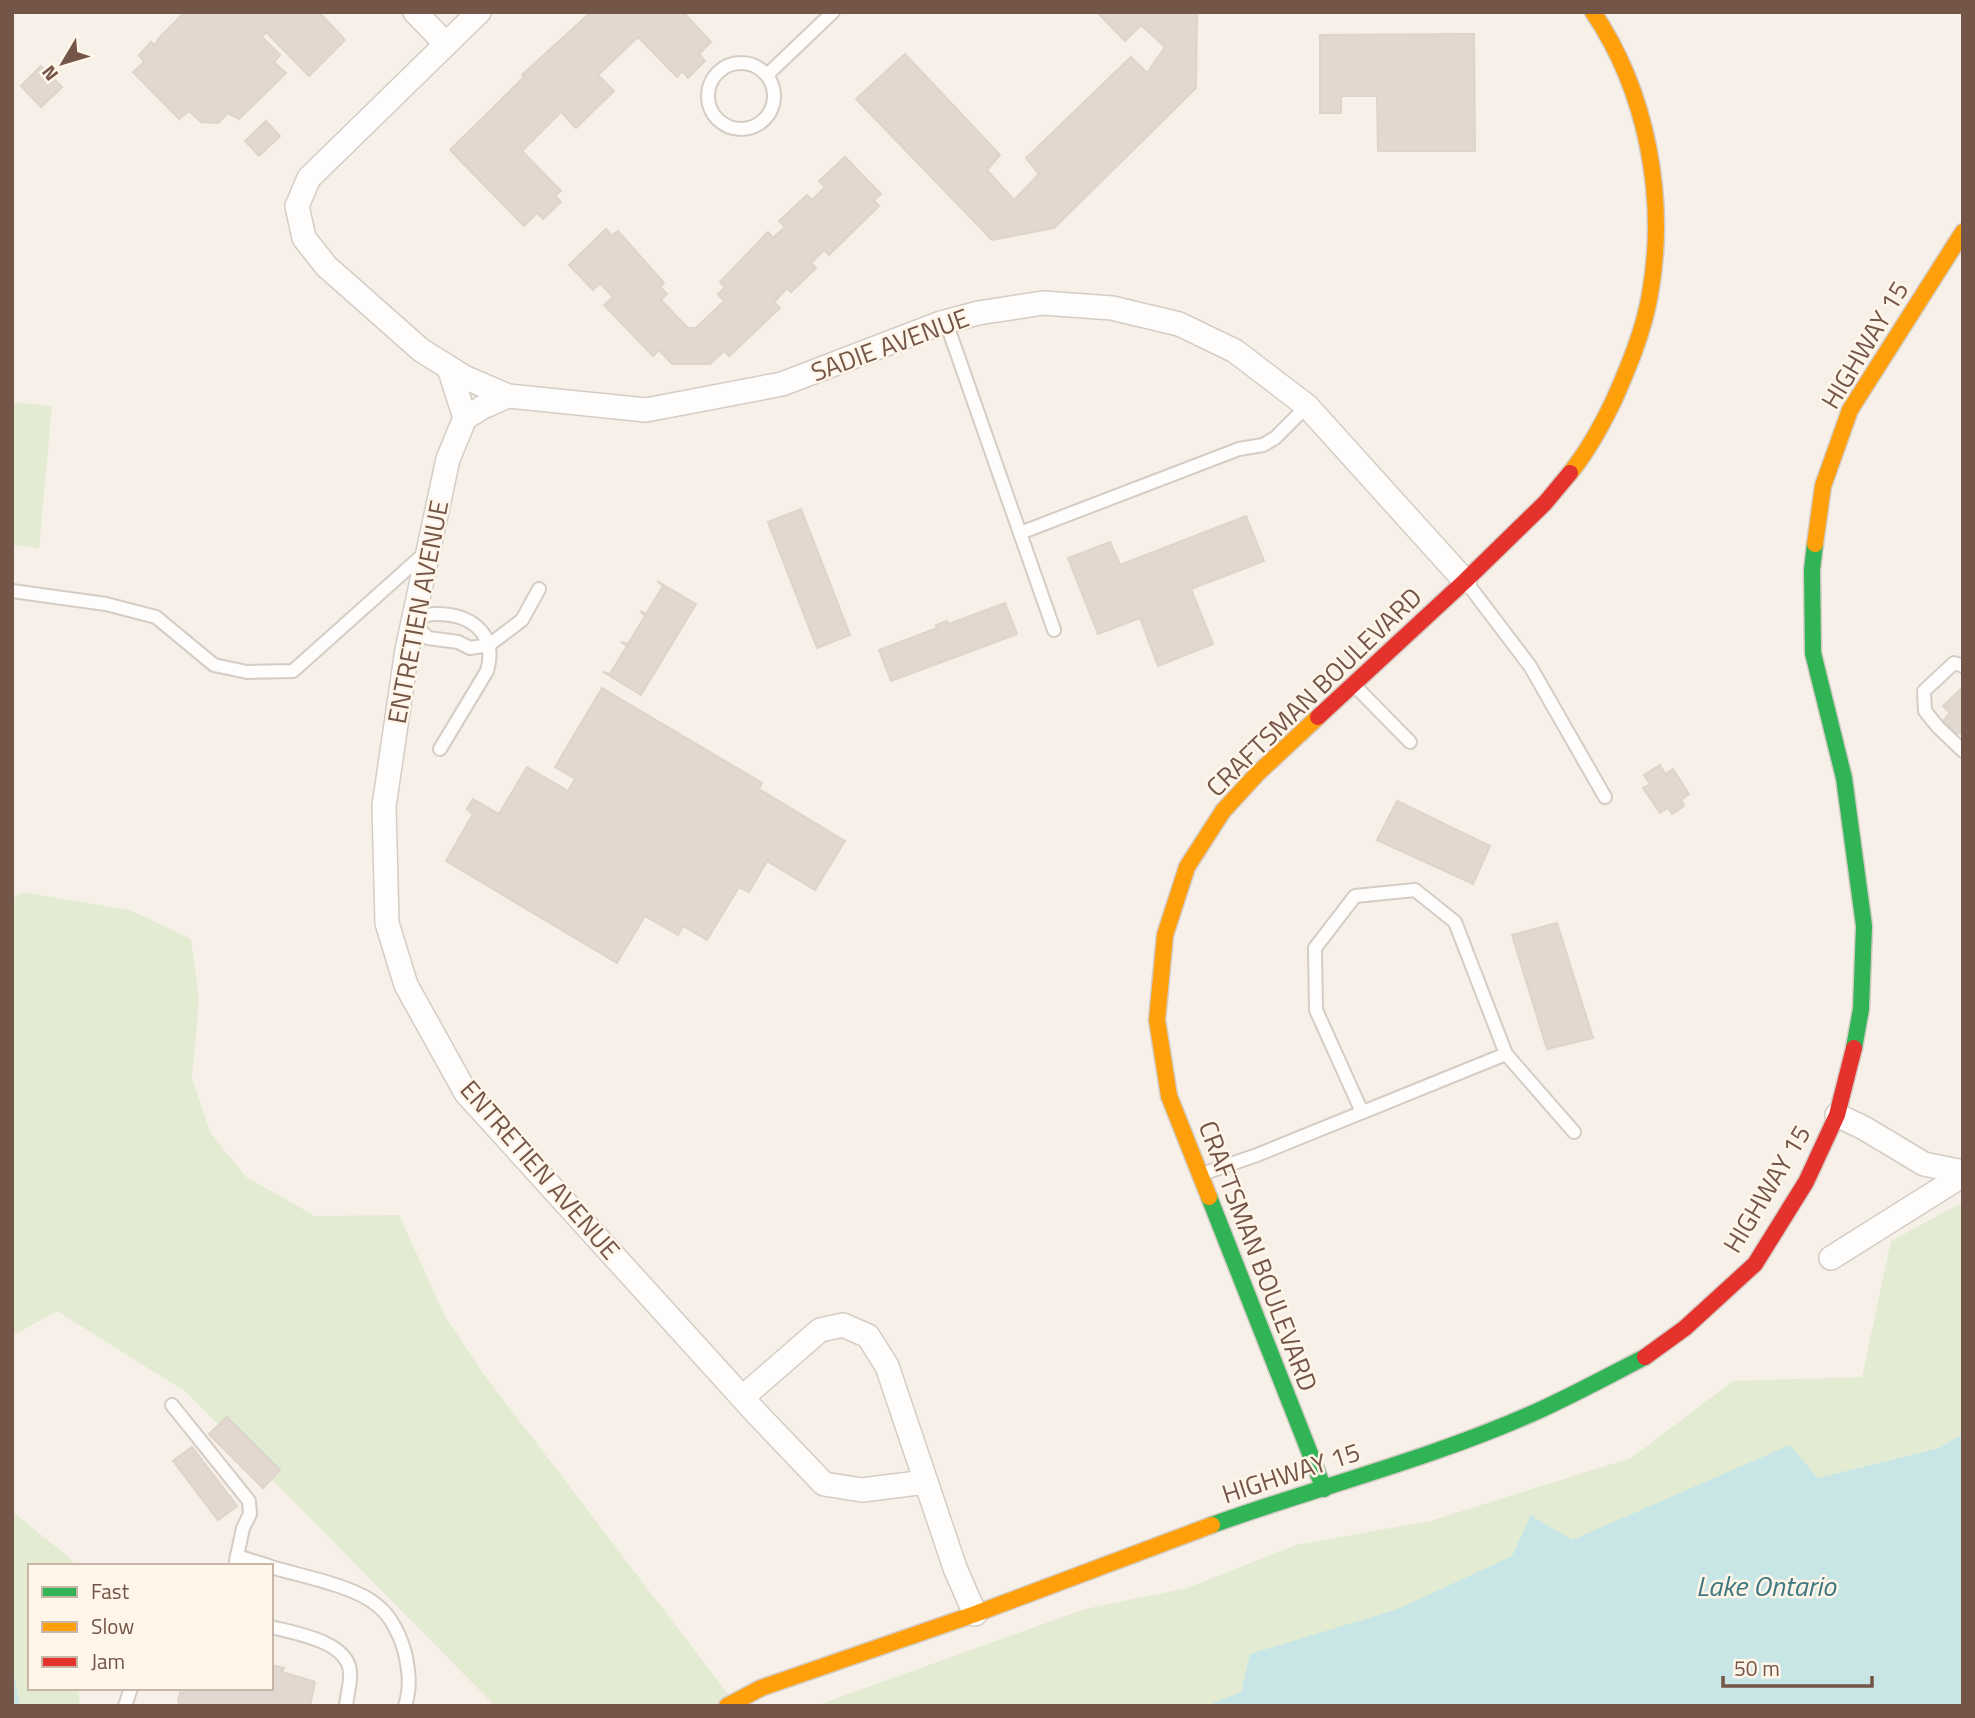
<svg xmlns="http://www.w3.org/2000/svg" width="1975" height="1718" viewBox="0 0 1975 1718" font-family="'Titillium Web',sans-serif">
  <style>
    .green { fill: #e3ecd2 }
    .water { fill: #c9e6e6 }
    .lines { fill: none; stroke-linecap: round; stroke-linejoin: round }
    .stream { stroke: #c9e6e6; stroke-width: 6 }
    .building { fill: #e2d8d0; stroke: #dfd3ca; stroke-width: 2 }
    .lane-casing { stroke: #d4ccc5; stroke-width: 16 }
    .street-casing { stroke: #d4ccc5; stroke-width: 26 }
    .fast-casing { stroke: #d4ccc4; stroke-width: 19 }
    .slow-casing { stroke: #d4ccc4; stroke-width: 19 }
    .jam-casing { stroke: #d4ccc4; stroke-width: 19 }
    .lane { stroke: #fefdfc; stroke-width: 12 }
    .street { stroke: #fefdfc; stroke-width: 23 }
    .fast { stroke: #30b455; stroke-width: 16 }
    .slow { stroke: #ff9f0a; stroke-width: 16 }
    .jam { stroke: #e5322d; stroke-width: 16 }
    .labels { text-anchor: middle; stroke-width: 5; stroke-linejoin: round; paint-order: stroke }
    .street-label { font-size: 26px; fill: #735648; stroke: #fff5e8 }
    .water-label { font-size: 28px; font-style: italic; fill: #3f7880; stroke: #fff5e8 }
  </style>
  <rect width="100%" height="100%" fill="#f6f0e8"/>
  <g class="green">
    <polygon points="12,402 52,406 39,548 12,545"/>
    <polygon points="22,892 130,910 191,939 199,999 192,1079 210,1132 246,1177 315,1216 399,1215 445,1316 483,1373 737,1706 495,1706 186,1392 57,1311 12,1336 12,899"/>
    <polygon points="1963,1202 1963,1461 1249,1706 815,1706 1085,1609 1187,1588 1296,1545 1430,1521 1631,1458 1733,1381 1862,1377 1891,1241"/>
    <polygon points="12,1511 73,1561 73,1566 30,1566 30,1688 78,1688 80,1706 12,1706"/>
  </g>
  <polygon class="water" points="1963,1434 1963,1706 1206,1706 1241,1692 1250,1654 1398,1609 1512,1556 1531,1515 1572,1540 1790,1445 1818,1478 1939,1448"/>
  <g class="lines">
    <polyline class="stream" points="12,1680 17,1706"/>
  </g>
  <g class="building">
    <polygon points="185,12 319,12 345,40 309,76 266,32 262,37 280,55 274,62 286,73 239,119 228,113 218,123 201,122 189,111 179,119 133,72 144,62 139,55 151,42 154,45 158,41 158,39"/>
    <polygon points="591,12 683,12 711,42 699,54 705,61 688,78 682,71 677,77 638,37 598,75 614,91 576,128 561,112 522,151 561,191 555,196 561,202 543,219 537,213 524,226 450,150 524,77 522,75 524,73"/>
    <polygon points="1097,12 1197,12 1196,88 1054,228 992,240 856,99 905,54 1000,155 987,170 1014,200 1039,174 1026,158 1131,57 1147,73 1165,47 1141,25 1125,41"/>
    <polygon points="1474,34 1475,151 1378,151 1377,96 1341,96 1341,113 1320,113 1320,35"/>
    <polygon points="41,66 62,87 41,107 21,86"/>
    <polygon points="266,121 280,136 259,156 245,141"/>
    <polygon points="845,157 881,194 874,200 879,206 829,255 824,250 811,263 816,268 791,292 787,288 774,302 780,308 729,356 724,351 710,364 672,364 659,350 653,356 604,305 613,297 600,283 593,290 569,265 606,229 612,236 618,231 664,283 660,287 667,294 661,300 688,328 696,328 724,301 718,294 725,287 720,282 768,232 773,238 785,227 779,221 807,195 812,200 825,187 819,181"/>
    <polygon points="801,509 850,635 817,648 768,522"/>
    <polygon points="1246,516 1264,561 1191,589 1213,644 1158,666 1140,618 1098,634 1068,558 1110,542 1120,565"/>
    <polygon points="657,581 696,604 641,695 603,672 610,674 627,646 621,642 628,644 645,616 640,611 646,614 663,586"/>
    <polygon points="1005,603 1017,634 891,681 879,650 937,628 936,625 947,621 949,624"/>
    <polygon points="602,688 762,783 759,789 845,841 815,890 767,861 749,892 739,887 707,940 683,926 678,935 645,916 617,963 446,861 473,814 467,809 473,799 499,814 527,767 568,791 575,779 555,767"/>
    <polygon points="1961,689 1963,690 1963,735 1959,732 1957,734 1943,721 1950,713 1943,706"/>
    <polygon points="1660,765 1665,774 1673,769 1689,794 1681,800 1684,806 1672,814 1668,808 1660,813 1643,788 1650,784 1644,775"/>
    <polygon points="1397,801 1490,846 1473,884 1377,840"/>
    <polygon points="1557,923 1593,1038 1547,1049 1512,935"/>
    <polygon points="227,1417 280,1470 263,1488 209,1434"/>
    <polygon points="192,1447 237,1506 218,1520 173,1461"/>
    <polygon points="271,1665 284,1668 282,1672 315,1682 310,1706 182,1706 178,1702 180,1692 183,1694 184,1688 271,1688"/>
  </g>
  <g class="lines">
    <g class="lane-casing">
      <g id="lane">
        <circle cx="741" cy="96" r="33"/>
        <polyline points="767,75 833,12"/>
        <polyline points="946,322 1054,630"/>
        <polyline points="1020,533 1239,449 1263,445 1275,438 1307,406"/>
        <polyline points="1467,583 1530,666 1605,797"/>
        <polyline points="12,591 106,604 156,617 214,665 247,672 293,671 425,553"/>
        <polyline points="1963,666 1954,663 1924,691 1925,711 1938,727 1963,751"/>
        <polyline points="1354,685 1410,742"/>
        <path d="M440 749 487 671C498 633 470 613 434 614 427 614 419 619 413 622L428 638 458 642 470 648 489 645 522 620 539 589"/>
        <polyline points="1362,1112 1316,1010 1315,948 1355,896 1415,890 1455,922 1506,1054 1574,1132"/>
        <polyline points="1202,1174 1257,1155 1506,1054"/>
        <polyline points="172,1405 249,1501 250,1514 243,1528 237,1556"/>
        <polyline points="235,1566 237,1556 269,1566"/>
        <path d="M271 1567C301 1576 356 1586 378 1606 391 1616 401 1637 405 1653 409 1672 411 1687 405 1706"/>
        <path d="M271 1627C294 1633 348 1641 350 1672 351 1683 347 1695 346 1706"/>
        <polyline points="125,1706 131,1688"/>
      </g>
    </g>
    <g class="street-casing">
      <g id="street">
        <polyline points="415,12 446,44"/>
        <polyline points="479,12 309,178 297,206 304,238 326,266 421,350 464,377 508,396 646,410 782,384 941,323 978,313 1043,303 1112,308 1179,324 1235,351 1307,406 1465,581"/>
        <polyline points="449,368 465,418"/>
        <polyline points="508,396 483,407 465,418 448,459 407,650 384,806 387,923 406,985 466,1093 759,1416 824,1484 862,1490 926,1482"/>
        <polyline points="1837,1115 1864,1128 1924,1164 1963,1172"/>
        <polyline points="1831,1258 1963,1175"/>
        <polyline points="743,1397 820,1330 843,1325 868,1336 887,1366 955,1568 975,1614"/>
      </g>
    </g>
    <g class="fast-casing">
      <g id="fast">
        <polyline points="1815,544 1812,570 1813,653 1844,778 1864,926 1861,1009 1854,1048"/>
        <polyline points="1209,1197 1324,1489"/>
        <path d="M1212 1525C1320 1486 1434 1458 1540 1410 1575 1394 1610 1375 1645 1357"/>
      </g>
    </g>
    <g class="slow-casing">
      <g id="slow">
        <path d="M1570 473C1588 451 1602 425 1614 400 1629 366 1644 330 1650 294 1667 198 1647 92 1593 12"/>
        <polyline points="1815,544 1823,486 1850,410 1963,232"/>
        <polyline points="1209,1197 1169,1096 1157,1020 1165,935 1187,867 1223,811 1257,774 1318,717"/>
        <polyline points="727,1706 761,1688 975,1614 1212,1525"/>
      </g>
    </g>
    <g class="jam-casing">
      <g id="jam">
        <polyline points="1318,717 1465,581 1545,503 1570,473"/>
        <polyline points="1645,1357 1685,1328 1755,1264 1806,1182 1837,1115 1854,1048"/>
      </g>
    </g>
    <use href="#lane" class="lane"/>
    <use href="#street" class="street"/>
    <use href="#fast" class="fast"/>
    <use href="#slow" class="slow"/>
    <use href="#jam" class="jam"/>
  </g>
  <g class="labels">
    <g class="street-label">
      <text transform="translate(890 345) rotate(-20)" y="9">SADIE AVENUE</text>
      <text transform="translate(1865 345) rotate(-59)" y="9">HIGHWAY 15</text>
      <text transform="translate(418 612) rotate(-79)" y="9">ENTRETIEN AVENUE</text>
      <text transform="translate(1314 692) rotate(-44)" y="9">CRAFTSMAN BOULEVARD</text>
      <text transform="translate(540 1170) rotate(49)" y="9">ENTRETIEN AVENUE</text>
      <text transform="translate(1767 1189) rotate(-59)" y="9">HIGHWAY 15</text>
      <text transform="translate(1258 1256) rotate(69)" y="9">CRAFTSMAN BOULEVARD</text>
      <text transform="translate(1291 1473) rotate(-18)" y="9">HIGHWAY 15</text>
    </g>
    <g class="water-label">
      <text x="1766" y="1596">Lake Ontario</text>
    </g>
  </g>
  <rect width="1975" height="1718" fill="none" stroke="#735648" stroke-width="28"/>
  <rect x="28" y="1564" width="245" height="126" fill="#fff5e8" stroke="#c7b5a8" stroke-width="2"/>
  <rect x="42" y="1587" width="35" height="10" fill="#30b455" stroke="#c7b5a8" stroke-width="2"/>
  <text x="91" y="1599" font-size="21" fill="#735648">Fast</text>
  <rect x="42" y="1622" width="35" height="10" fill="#ff9f0a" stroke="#c7b5a8" stroke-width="2"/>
  <text x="91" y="1634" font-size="21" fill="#735648">Slow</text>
  <rect x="42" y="1657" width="35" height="10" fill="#e5322d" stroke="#c7b5a8" stroke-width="2"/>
  <text x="91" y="1669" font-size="21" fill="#735648">Jam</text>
  <g transform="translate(63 63) rotate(232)" stroke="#fff5e8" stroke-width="5" paint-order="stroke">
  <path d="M0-5L12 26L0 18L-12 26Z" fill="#735648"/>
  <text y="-10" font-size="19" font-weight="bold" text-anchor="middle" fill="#735648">N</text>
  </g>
  <path d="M1723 1676v10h149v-10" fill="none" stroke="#735648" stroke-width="3.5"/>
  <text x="1734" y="1676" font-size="21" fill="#735648" stroke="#fff5e8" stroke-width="5" paint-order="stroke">50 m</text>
</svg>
